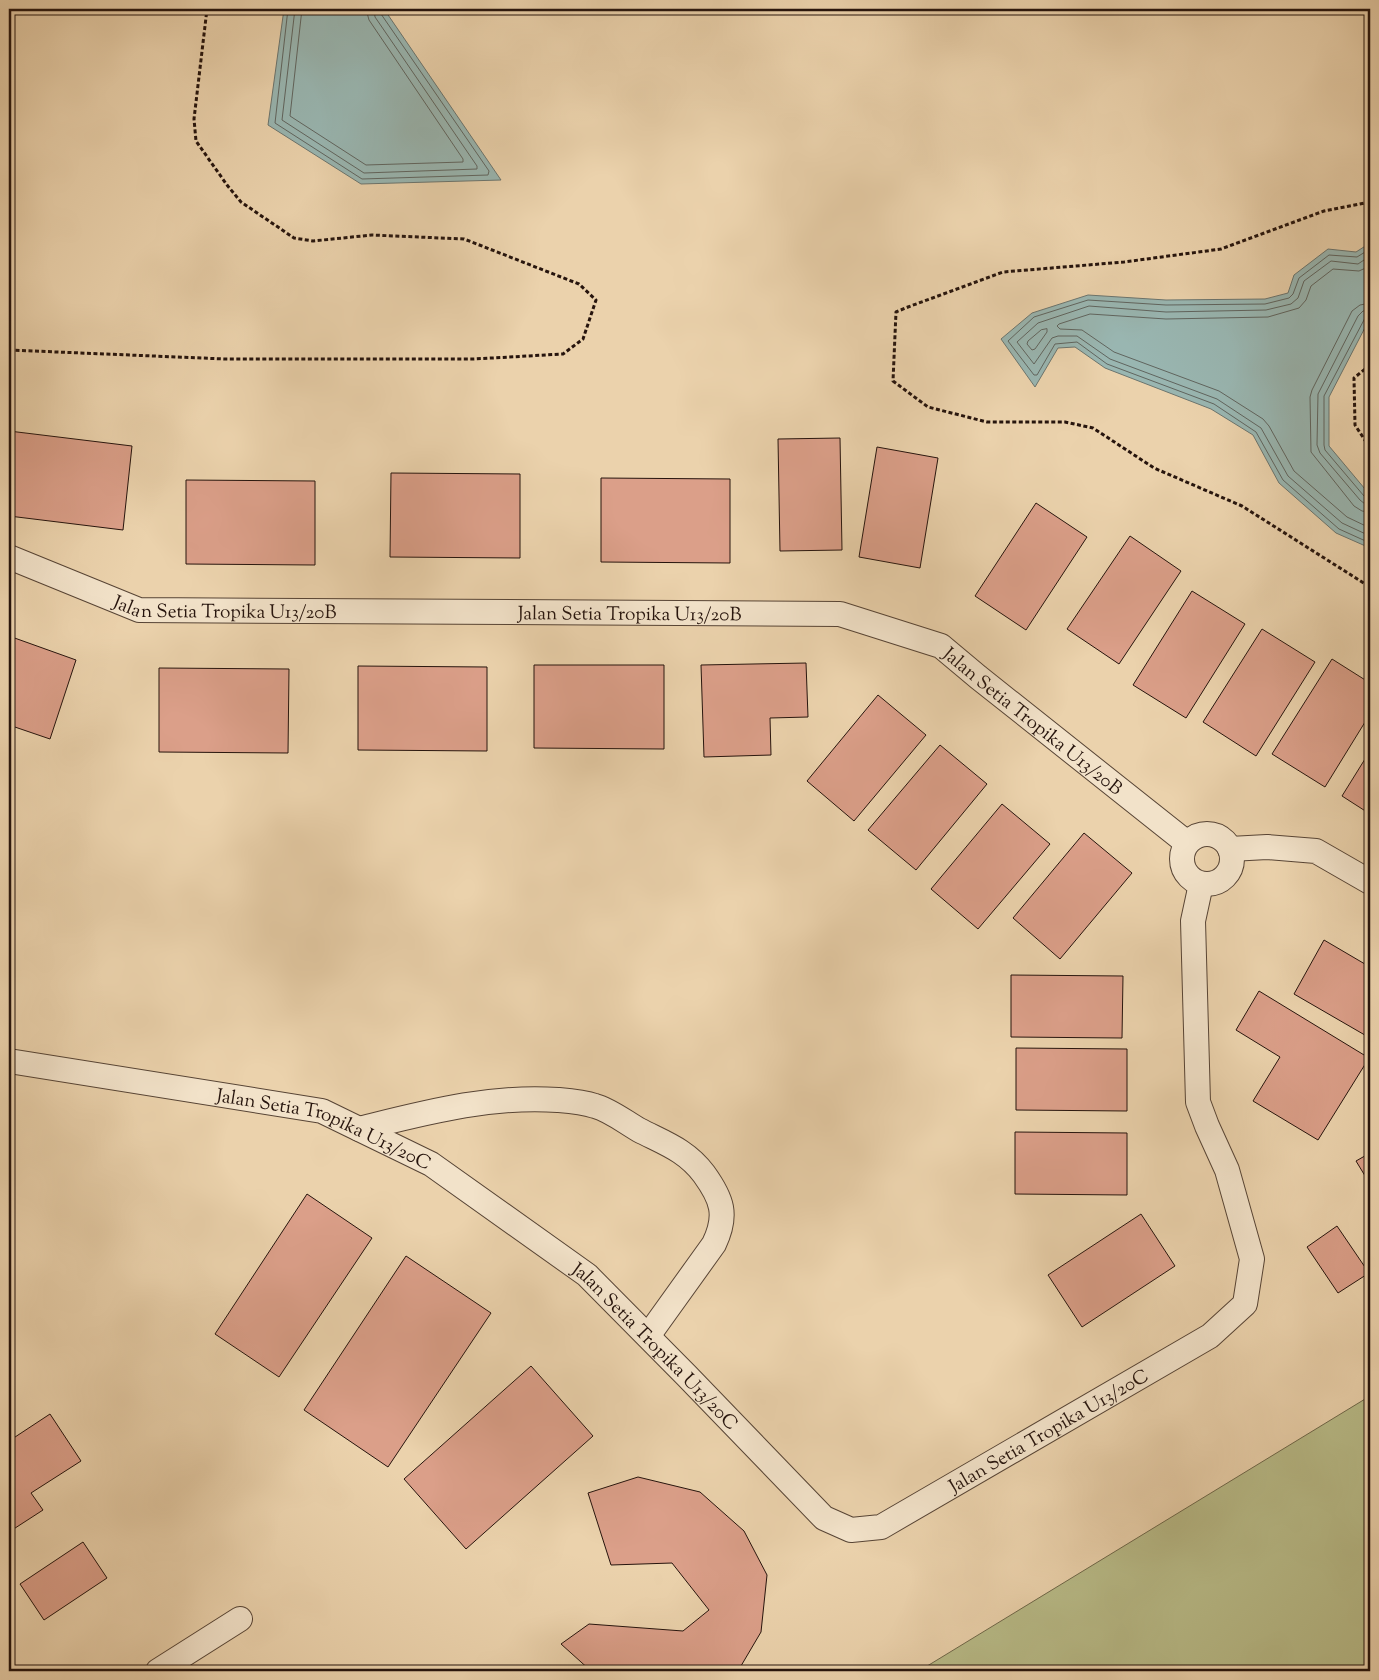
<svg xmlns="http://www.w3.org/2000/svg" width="1379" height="1680" viewBox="0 0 1379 1680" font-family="'Sorts Mill Goudy',serif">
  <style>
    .green { fill: #b8bb88; stroke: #6f684a }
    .water { fill: #99b6b1; stroke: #6b756f }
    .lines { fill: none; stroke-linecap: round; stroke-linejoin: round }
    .shore { stroke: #60655f; stroke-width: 1 }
    .building { fill: #db9f89; stroke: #26140d }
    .minor-casing { stroke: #574435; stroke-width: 26 }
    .path { stroke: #26140d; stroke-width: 3; stroke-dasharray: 4 2.5; stroke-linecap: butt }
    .minor { stroke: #f2e2c9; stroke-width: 24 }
    .labels { text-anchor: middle; stroke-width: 5; stroke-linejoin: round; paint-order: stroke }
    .street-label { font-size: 19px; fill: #26140d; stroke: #f2e2c9 }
  </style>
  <rect width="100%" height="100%" fill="#ebd2ac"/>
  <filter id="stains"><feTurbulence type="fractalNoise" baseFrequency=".004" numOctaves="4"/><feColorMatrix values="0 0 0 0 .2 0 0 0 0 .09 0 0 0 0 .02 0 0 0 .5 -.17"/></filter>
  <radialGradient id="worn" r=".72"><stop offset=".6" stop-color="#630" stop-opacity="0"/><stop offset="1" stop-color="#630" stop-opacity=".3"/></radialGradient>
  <polygon class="green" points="1370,1396 1370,1671 919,1671"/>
  <g class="water">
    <polygon points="284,9 384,9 501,180 361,184 268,125"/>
    <polygon points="1370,243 1370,318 1329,397 1329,446 1370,495 1370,548 1336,533 1279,483 1253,435 1211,409 1105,368 1075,347 1058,348 1035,387 1001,339 1032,313 1088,295 1166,300 1265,299 1288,293 1294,275 1328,249 1356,252"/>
  </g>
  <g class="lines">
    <g class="shore">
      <polyline points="288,9 275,123 362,179 488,175 489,171 381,14 380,9"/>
      <polyline points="295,9 282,120 364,173 477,169 477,166 375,17 374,9"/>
      <polyline points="302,9 290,116 366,165 463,162 463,159 369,20 366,9"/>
      <polyline points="1370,249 1357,257 1329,255 1299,278 1293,294 1289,298 1265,304 1166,305 1088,300 1034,317 1008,341 1034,375 1037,375 1055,344 1077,342 1107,364 1214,404 1256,432 1283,480 1339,529 1370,543"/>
      <polyline points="1370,256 1358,264 1331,261 1304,281 1298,298 1291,304 1266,310 1166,312 1089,306 1038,323 1017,342 1034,364 1052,338 1058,336 1077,336 1110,359 1217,399 1261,428 1288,476 1342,523 1370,536"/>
      <polyline points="1370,266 1359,271 1333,269 1311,286 1306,300 1299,308 1268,317 1166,319 1090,314 1059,324 1057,326 1060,329 1082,330 1114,352 1219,391 1263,419 1269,426 1294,471 1347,517 1370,528"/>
      <polyline points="1370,303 1360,305 1352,311 1312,390 1310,397 1311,452 1354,506 1362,511 1370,512"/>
      <polyline points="1370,310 1363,311 1358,316 1318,394 1317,445 1320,453 1360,500 1365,504 1370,504"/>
      <polyline points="1370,316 1365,318 1324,396 1324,445 1325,450 1364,496 1370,498"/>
      <polygon points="1047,329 1047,332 1035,349 1032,350 1027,344 1028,341 1041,330"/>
    </g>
  </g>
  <g class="building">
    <polygon points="9,431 132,446 123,530 9,516"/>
    <polygon points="840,438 842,550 780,551 778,439"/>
    <polygon points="877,447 938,458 920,568 859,557"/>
    <polygon points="391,473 520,474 520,558 390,557"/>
    <polygon points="601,478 730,479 730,563 601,562"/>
    <polygon points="186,480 315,481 315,565 186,564"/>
    <polygon points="1036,503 1087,537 1026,630 975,596"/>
    <polygon points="1130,536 1181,571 1119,664 1067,629"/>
    <polygon points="1192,591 1245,624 1186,718 1133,685"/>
    <polygon points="1262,629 1315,662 1256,756 1203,722"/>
    <polygon points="9,636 76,660 50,739 9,725"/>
    <polygon points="1332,659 1370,683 1370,714 1325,787 1272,754"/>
    <polygon points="806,663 808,717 770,718 771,755 704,757 701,665"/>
    <polygon points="534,665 664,665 664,749 534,748"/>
    <polygon points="358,666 487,667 487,751 358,750"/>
    <polygon points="159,668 289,669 288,753 159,752"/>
    <polygon points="878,695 926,735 854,821 807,781"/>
    <polygon points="940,745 987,784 916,870 868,830"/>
    <polygon points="1370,751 1370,814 1342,796"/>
    <polygon points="1002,804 1050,844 978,929 931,889"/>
    <polygon points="1084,833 1132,873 1060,959 1013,918"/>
    <polygon points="1324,940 1370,967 1370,1038 1294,994"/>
    <polygon points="1011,975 1123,976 1122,1038 1011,1037"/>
    <polygon points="1259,991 1369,1058 1318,1140 1253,1101 1280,1057 1236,1030"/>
    <polygon points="1016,1048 1127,1049 1127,1111 1016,1110"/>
    <polygon points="1015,1132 1127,1133 1127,1195 1015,1194"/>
    <polygon points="1370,1153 1370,1184 1356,1161"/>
    <polygon points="307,1194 372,1238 279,1377 215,1334"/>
    <polygon points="1141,1214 1175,1266 1082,1327 1048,1275"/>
    <polygon points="1337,1226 1369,1273 1338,1293 1307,1247"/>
    <polygon points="406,1256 491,1313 388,1467 304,1410"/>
    <polygon points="531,1366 593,1436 466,1549 404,1479"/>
    <polygon points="50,1414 81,1461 31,1493 43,1510 9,1532 9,1441"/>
    <polygon points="638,1477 700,1492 744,1531 767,1575 761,1632 738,1671 591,1671 561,1644 589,1624 683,1631 709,1610 672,1563 611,1565 588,1493"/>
    <polygon points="83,1542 107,1578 44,1620 20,1584"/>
  </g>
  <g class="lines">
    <g class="minor-casing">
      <g id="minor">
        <path id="s1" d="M9 557 139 610 840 614 941 646 978 677 1187 843"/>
        <circle cx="1207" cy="859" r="25"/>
        <polyline points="1230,849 1267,847 1316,851 1370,882"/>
        <path id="s2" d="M9 1061 322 1111 431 1164 587 1275 687 1376 824 1518 851 1530 881 1527 1210 1336 1245 1304 1252 1259 1227 1170 1207 1126 1198 1102 1193 921 1201 884"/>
        <path d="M359 1129C424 1113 490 1095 558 1100 570 1101 583 1102 595 1106 610 1110 625 1122 639 1130 664 1143 686 1150 704 1174 722 1199 728 1215 714 1244L648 1336"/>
        <polyline points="158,1671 240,1619"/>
      </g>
    </g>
    <g class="path">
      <polyline points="1370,202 1324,211 1221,249 1124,262 1003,272 908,307 896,312 893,381 928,407 987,422 1065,422 1093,428 1154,468 1242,506 1370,587"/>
      <polyline points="9,350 225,359 474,359 563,354 583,339 596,300 579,284 464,239 372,235 313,241 294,238 241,202 227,185 196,141 194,119 207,9"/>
      <polyline points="1370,365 1354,378 1355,425 1370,448"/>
    </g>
    <use href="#minor" class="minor"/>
  </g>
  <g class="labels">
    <g class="street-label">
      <text dy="7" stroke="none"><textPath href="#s1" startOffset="226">Jalan Setia Tropika U13/20B</textPath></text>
      <text dy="7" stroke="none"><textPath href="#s1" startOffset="631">Jalan Setia Tropika U13/20B</textPath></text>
      <text dy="7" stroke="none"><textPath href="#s1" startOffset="1066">Jalan Setia Tropika U13/20B</textPath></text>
      <text dy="7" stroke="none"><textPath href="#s2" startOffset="324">Jalan Setia Tropika U13/20C</textPath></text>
      <text dy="7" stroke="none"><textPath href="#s2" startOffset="728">Jalan Setia Tropika U13/20C</textPath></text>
      <text dy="7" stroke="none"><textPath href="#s2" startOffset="1222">Jalan Setia Tropika U13/20C</textPath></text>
    </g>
  </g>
  <rect width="1379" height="1680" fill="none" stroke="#ebd2ac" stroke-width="30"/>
  <rect x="10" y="10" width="1359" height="1660" fill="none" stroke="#26140d" stroke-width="2.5"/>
  <rect x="15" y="15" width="1349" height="1650" fill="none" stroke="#26140d"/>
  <rect width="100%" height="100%" filter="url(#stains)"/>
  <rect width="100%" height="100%" fill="url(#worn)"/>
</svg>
